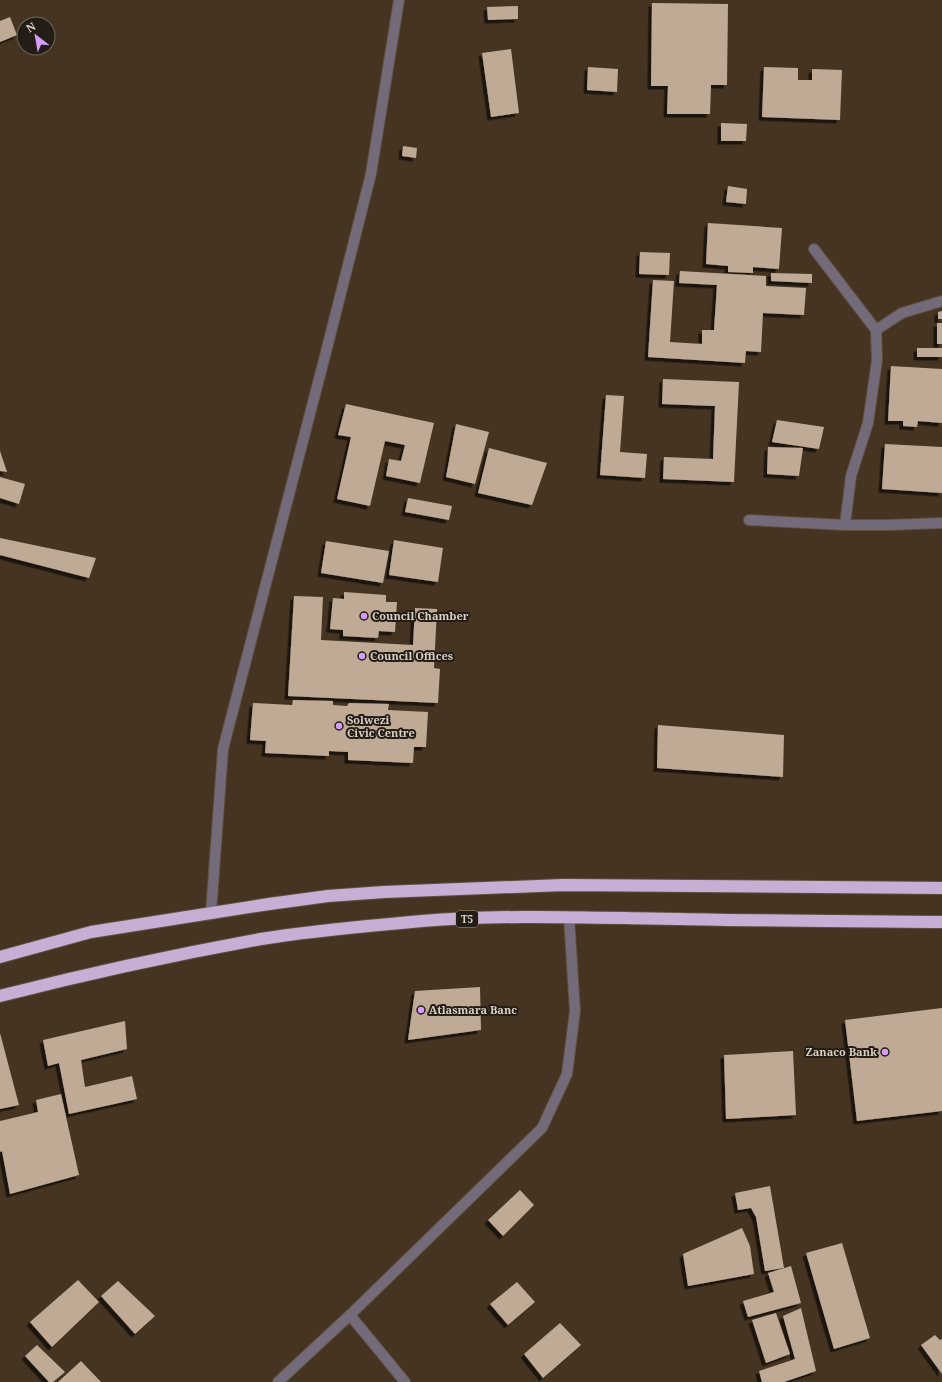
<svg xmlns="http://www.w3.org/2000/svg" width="942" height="1382" viewBox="0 0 942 1382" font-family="'Noto Serif',serif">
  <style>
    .building { fill: #bfab95; filter: url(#shadow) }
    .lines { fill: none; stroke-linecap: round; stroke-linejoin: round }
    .minor-casing { stroke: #5f503e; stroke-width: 12 }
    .highway-casing { stroke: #5f503e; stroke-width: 14 }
    .minor { stroke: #736b7a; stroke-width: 10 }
    .highway { stroke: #c5afd5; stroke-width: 12 }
    .poi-dot { fill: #d59cfb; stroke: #241d15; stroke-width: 1.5 }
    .labels { text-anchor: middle; stroke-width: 4; stroke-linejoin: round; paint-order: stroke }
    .shield { fill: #241d15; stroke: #a39a90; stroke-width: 1 }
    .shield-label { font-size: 10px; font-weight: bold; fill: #dad0c4 }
    .poi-label { font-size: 11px; font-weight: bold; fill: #dad0c4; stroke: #241d15; text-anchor: start }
  </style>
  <defs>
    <filter id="shadow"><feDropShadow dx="-3.5" dy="3.5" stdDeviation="0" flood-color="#0009"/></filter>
  </defs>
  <rect width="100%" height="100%" fill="#443421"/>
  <g class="building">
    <polygon points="652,3 728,4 727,85 711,85 710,114 667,114 668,86 651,86"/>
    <polygon points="518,6 518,19 488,20 487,7"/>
    <polygon points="10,17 17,35 0,42 0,21"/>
    <polygon points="511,49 519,113 491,117 482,53"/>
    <polygon points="588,67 618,69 617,92 587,90"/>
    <polygon points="764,67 798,68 798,80 812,80 812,69 842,70 840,120 762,117"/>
    <polygon points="721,123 747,124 746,141 721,141"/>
    <polygon points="403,146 417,148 416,158 402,156"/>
    <polygon points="728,186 747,189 746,204 726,202"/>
    <polygon points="708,223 782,228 779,269 753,267 753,273 728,272 728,266 706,264"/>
    <polygon points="640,252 670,253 669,275 639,274"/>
    <polygon points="680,271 766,276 766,286 806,288 804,315 763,313 761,352 746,351 745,363 648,357 653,280 674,281 670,342 702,344 702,330 714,330 717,285 679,283"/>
    <polygon points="771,273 812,274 812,283 771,281"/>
    <polygon points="942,311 942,319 938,319 938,312"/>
    <rect x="937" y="323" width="5" height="21"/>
    <rect x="917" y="348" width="25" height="9"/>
    <polygon points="891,366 942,369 942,423 918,421 917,427 903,426 903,421 888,421"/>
    <polygon points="663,379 739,382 734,482 663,479 664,457 713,459 715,406 662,404"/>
    <polygon points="606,395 624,396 620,452 647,454 645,478 600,475"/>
    <polygon points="346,404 434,423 420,483 386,476 389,459 401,461 405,445 385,441 370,506 337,499 351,437 338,435"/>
    <polygon points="777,420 824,427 819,449 772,442"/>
    <polygon points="456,424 489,432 475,484 446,477"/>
    <polygon points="885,444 942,447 942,493 882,489"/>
    <polygon points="768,447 803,448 799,476 767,474"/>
    <polygon points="489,448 547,463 532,505 478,493"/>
    <polygon points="0,451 7,472 0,471"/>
    <polygon points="0,477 25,484 19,504 0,498"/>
    <polygon points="408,498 452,506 449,520 405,512"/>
    <polygon points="0,538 96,558 89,578 0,555"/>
    <polygon points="394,540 443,548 438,582 389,575"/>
    <polygon points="326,541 389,551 383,583 321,573"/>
    <polygon points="344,592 386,595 386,602 397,602 395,632 379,631 378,638 343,636 343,630 330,629 333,598 344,599"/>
    <polygon points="294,596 323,597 321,640 413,645 415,608 437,609 434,668 440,669 438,703 288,696"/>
    <polygon points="293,700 333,701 333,705 347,706 349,703 389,704 388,710 428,712 426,747 414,747 413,763 348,760 348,752 329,751 329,756 265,753 266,741 250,740 253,703 292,705"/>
    <polygon points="658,725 784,735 783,777 657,768"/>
    <polygon points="480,987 481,1030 408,1040 415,991"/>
    <polygon points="942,1008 942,1111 857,1121 845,1020"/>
    <polygon points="125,1021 127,1049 81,1060 85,1087 132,1076 137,1099 69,1114 59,1063 48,1066 43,1040"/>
    <polygon points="0,1033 19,1105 0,1109"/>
    <polygon points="793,1051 796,1115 726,1119 724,1055"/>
    <polygon points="61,1094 79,1175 10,1194 2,1151 0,1152 0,1121 38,1112 36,1100"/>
    <polygon points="770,1186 784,1268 765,1271 756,1217 751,1208 738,1210 735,1193"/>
    <polygon points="520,1190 534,1205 503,1236 488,1220"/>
    <polygon points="742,1228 750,1246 754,1274 688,1286 683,1254"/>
    <polygon points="842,1243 870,1338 834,1349 806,1253"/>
    <polygon points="791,1266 801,1303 748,1317 743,1301 774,1292 768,1273"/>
    <polygon points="78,1280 99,1302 52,1347 30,1322"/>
    <polygon points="118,1281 155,1316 135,1334 101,1296"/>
    <polygon points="517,1282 535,1302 508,1325 490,1304"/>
    <polygon points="801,1308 816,1371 784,1382 762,1382 759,1371 795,1359 783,1316"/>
    <polygon points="776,1313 790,1354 766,1363 752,1320"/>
    <polygon points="560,1323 581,1345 543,1378 524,1354"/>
    <polygon points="935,1335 940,1340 942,1339 942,1374 921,1345"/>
    <polygon points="37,1345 65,1372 53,1382 49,1382 25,1356"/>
    <polygon points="81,1361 101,1382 58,1382"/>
  </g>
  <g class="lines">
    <g class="minor-casing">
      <g id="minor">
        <polyline points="814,249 876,330 877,360 868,423 851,476 845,525"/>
        <polyline points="876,330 902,313 942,301"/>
        <polyline points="749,520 845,525 889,525 942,523"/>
        <polyline points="211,913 223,749 326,352 371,174 399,0"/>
        <polyline points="350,1315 405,1382"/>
        <polyline points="278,1382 350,1315 542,1128 567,1074 575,1011 569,917"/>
      </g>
    </g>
    <g class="highway-casing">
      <g id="highway">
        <polyline points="0,957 91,932 269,904 328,896 384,892 563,885 942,888"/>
        <path d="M0 996C86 974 173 955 261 939 314 930 368 926 422 921 508 914 594 918 680 919 767 921 855 921 942 922"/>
      </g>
    </g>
    <use href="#minor" class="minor"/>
    <use href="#highway" class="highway"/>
  </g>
  <g class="poi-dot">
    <circle cx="364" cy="616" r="4"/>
    <circle cx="362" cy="656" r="4"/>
    <circle cx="339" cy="726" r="4"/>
    <circle cx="421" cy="1010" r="4"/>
    <circle cx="885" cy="1052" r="4"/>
  </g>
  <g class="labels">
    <rect class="shield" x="456" y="911" width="22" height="16" rx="3"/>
    <g class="shield-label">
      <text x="467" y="923">T5</text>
    </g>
    <g class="poi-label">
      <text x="372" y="620">Council Chamber</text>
      <text x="370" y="660">Council Offices</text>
      <text x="347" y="724">Solwezi<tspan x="347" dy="13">Civic Centre</tspan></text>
      <text x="429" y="1014">Atlasmara Banc</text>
      <text x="877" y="1056" text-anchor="end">Zanaco Bank</text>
    </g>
  </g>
  <g transform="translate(36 36) rotate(329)"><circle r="19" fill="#241d15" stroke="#6d655b"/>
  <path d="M0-3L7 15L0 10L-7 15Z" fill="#d59cfb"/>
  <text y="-6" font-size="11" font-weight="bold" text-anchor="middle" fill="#dad0c4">N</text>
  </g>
</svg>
